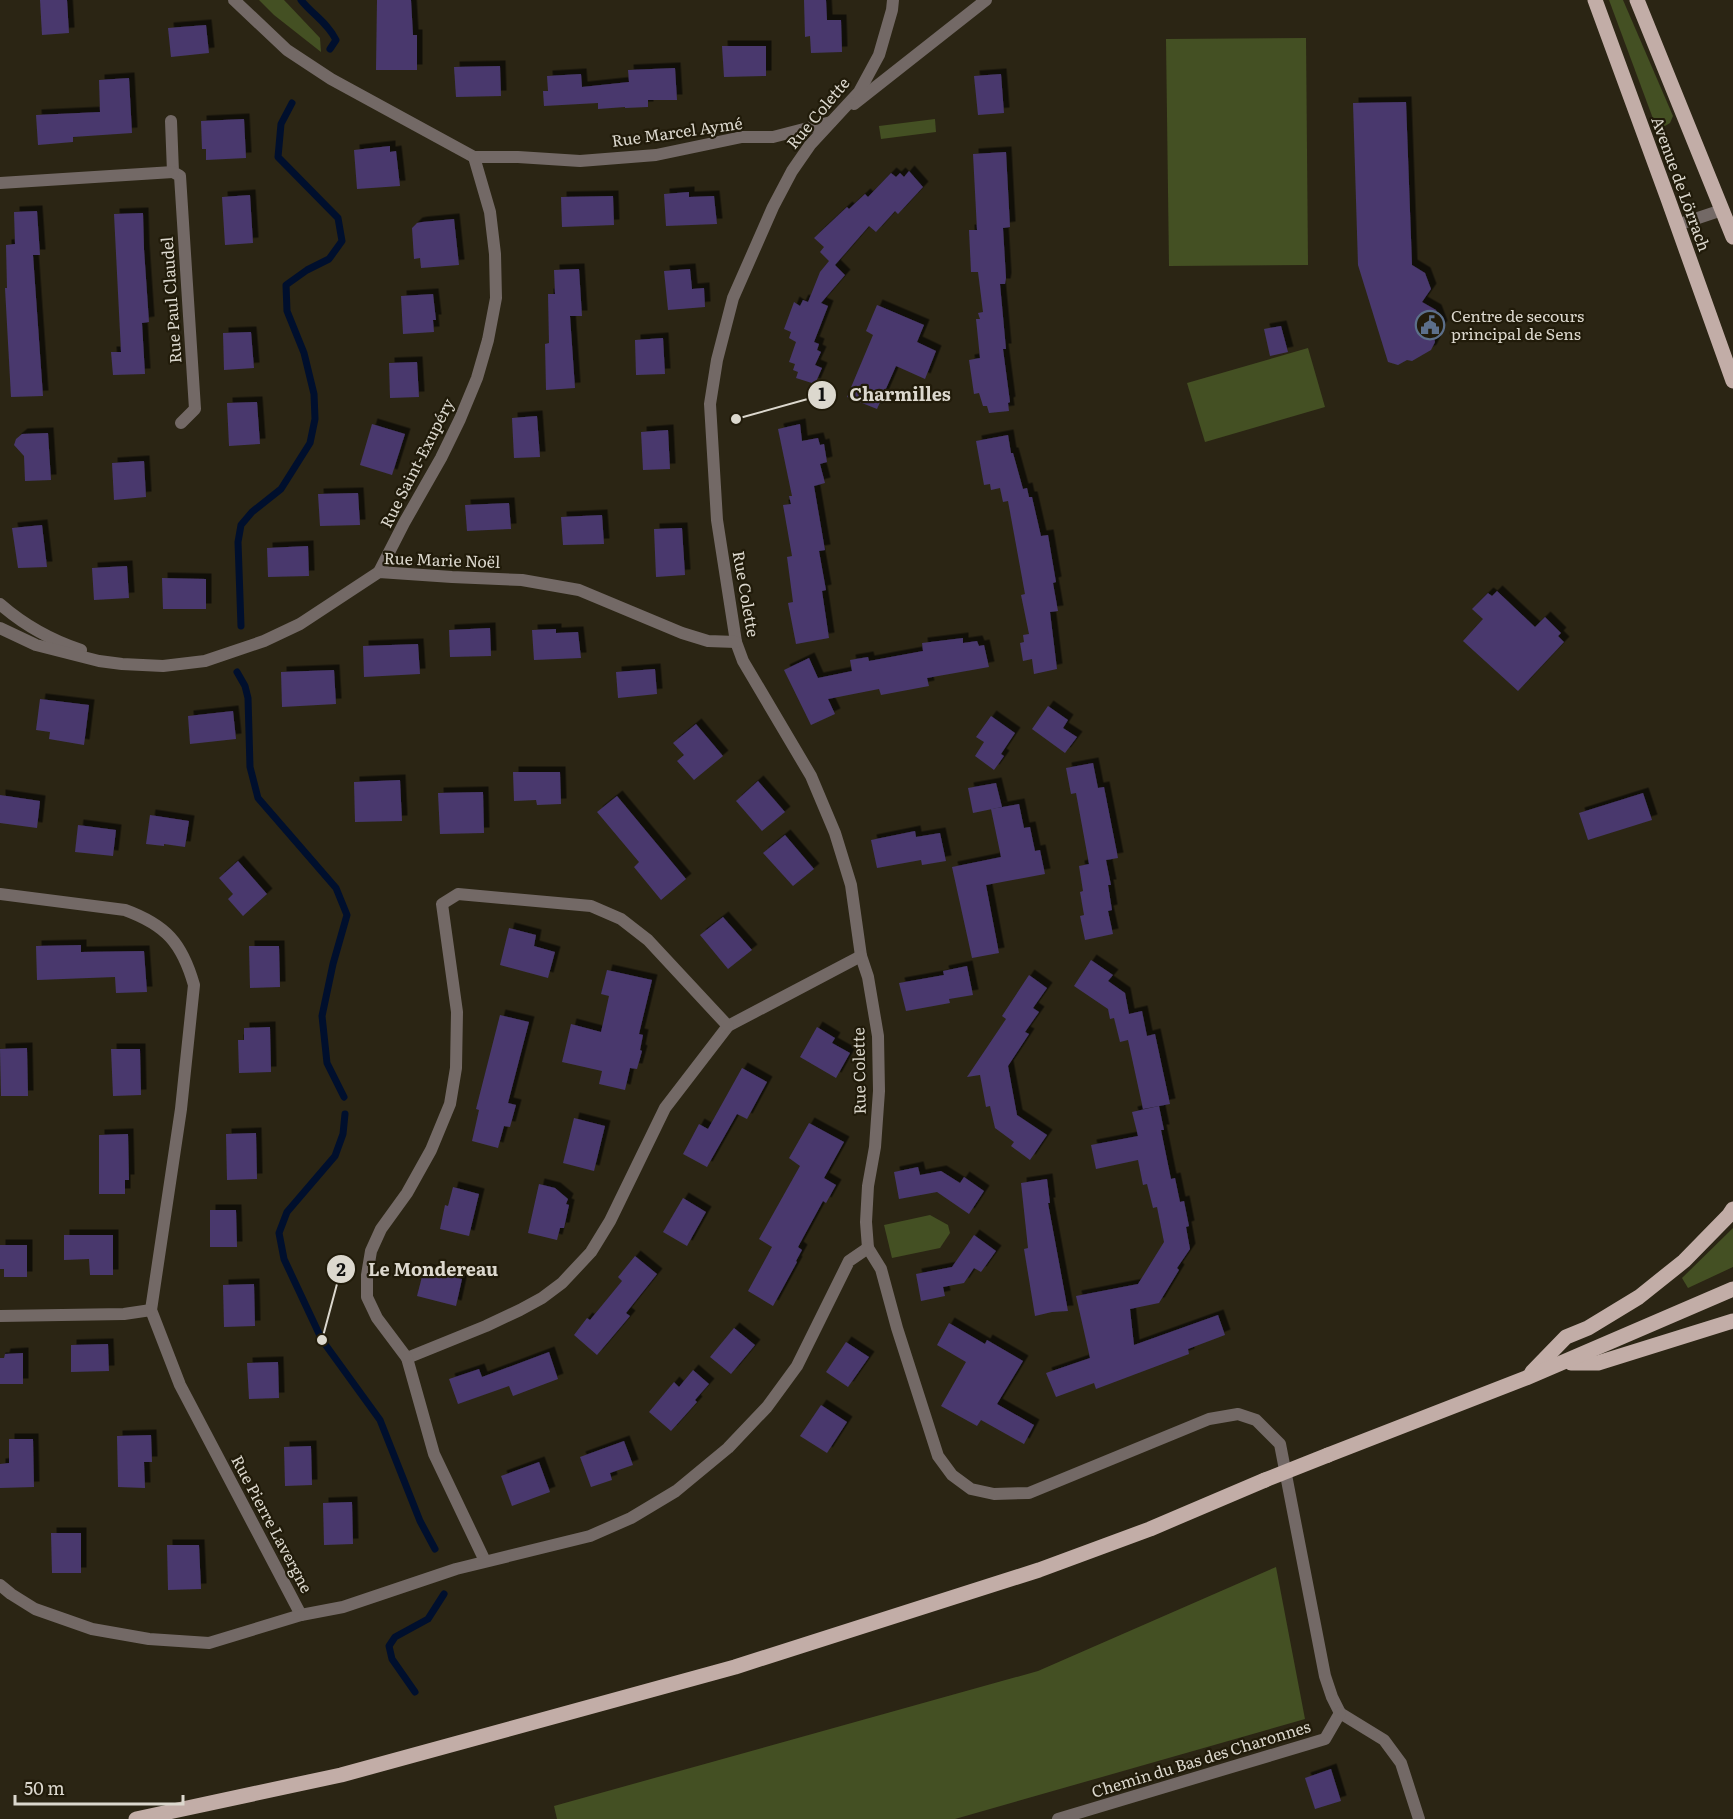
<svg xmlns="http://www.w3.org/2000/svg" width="1733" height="1819" viewBox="0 0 1733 1819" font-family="Literata,serif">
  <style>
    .green { fill: #445023 }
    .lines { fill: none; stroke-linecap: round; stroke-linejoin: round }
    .stream { stroke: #000f2d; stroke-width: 7 }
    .building { fill: #48396d; filter: url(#shadow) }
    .street { stroke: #736966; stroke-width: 12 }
    .primary { stroke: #c2ada7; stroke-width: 15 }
    .primary-bridge { stroke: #c2ada7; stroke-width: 15 }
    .labels { text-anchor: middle; stroke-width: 4.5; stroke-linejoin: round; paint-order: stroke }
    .street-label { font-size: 16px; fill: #dcd8ce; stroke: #211b0a }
    .poi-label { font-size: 16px; fill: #dcd8ce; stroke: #211b0a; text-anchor: start }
    .leader { fill: none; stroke: #dcd8ce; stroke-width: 2 }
    .callout-dot { fill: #dcd8ce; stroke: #211b0a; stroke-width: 2 }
    .mark-label { font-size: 18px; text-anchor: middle; font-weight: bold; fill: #111 }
    .callout-label { font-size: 18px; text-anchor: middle; font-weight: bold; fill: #dcd8ce; stroke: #211b0a; stroke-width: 4.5; stroke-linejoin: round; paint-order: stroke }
  </style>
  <defs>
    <filter id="shadow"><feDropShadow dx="5.5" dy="-5.5" stdDeviation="0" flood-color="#0009"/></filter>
  </defs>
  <rect width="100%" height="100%" fill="#2b2514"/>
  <g class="green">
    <polygon points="259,0 284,0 320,38 321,52 274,15"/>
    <polygon points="1609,0 1623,0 1673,116 1670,123 1665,126 1655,124"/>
    <polygon points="1306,38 1308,265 1169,266 1166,39"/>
    <polygon points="935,119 936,132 881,139 879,126"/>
    <polygon points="1308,348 1325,407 1205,442 1187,383"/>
    <polygon points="930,1215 948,1225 950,1233 940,1248 892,1258 884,1225"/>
    <polygon points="1733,1228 1733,1267 1688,1288 1682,1278"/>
    <polygon points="1276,1567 1305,1719 955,1819 557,1819 554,1806 1038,1671"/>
  </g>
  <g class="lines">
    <g class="stream">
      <path d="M301 0C312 14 328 23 336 40L330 49"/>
      <polyline points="241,626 238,542 241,525 252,512 281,489 310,443 315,419 314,394 304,353 287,311 286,285 307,270 329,259 342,241 338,218 278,157 281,124 292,103"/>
      <polyline points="237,672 245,686 248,698 250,767 258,798 336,888 347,915 333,964 322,1016 327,1063 344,1097"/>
      <polyline points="345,1114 343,1134 335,1156 287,1212 279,1233 284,1259 322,1340 380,1420 420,1521 435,1549"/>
      <polyline points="415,1692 392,1659 389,1646 395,1637 428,1619 444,1594"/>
    </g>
  </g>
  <g class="building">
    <polygon points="40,0 67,0 69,33 42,35"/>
    <polygon points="377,0 411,0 413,35 417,35 417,70 376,70"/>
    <polygon points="804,0 826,0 827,20 841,20 842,52 811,53 810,36 805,37"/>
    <polygon points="206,25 209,53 171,57 168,28"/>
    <polygon points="722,46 766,46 766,76 724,77"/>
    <polygon points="500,66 501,96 456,97 454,67"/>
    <polygon points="675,68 677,100 648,100 648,107 625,108 625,107 598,109 598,103 544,106 543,91 548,91 547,76 581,74 582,87 629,82 628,70"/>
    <polygon points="1001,74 1004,113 978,115 974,76"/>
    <polygon points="129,78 132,133 73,137 73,142 38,145 36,115 100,112 99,80"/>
    <polygon points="1406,102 1412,265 1425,273 1431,289 1422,302 1436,310 1442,326 1434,337 1435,342 1431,350 1412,361 1407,360 1398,365 1388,362 1358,265 1353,103"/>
    <polygon points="244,119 246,158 206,160 206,149 202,149 201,121"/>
    <polygon points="390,146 390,152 396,151 400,186 357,189 354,150"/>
    <polygon points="1006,152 1010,227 1003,228 1006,278 1005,284 1000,284 1006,349 1003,349 1010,402 1008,403 1009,411 989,413 987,406 983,406 979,393 974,394 969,360 980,358 976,319 980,319 978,313 983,312 978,272 971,272 969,230 977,230 973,154"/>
    <polygon points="909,171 923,187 898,214 895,211 876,232 869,226 835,265 845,275 821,303 828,306 814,342 819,344 817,350 821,352 815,365 822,368 815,384 796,378 798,372 793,370 795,364 789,362 796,342 789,338 791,332 784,329 794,302 800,306 803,300 808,302 820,272 829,261 820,252 824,247 814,238 847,207 849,209 865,194 868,197 891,173 896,177 900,173 904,177"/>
    <polygon points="689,192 689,197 714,196 717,224 666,226 664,194"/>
    <polygon points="250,195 253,243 225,245 222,197"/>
    <polygon points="613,196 614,225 562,227 561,197"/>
    <polygon points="37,211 40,255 33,255 43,396 11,397 5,288 7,288 6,245 15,244 14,212"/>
    <polygon points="143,213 144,249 149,322 142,323 145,374 113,375 111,352 121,352 114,214"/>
    <polygon points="454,219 459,265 421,268 420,258 414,259 412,228 417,223 422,222"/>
    <polygon points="579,269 582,316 570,316 575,388 546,390 545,344 549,343 548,294 555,294 554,270"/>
    <polygon points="690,269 692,289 704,288 705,307 668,310 664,271"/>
    <polygon points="433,294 436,320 433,320 434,332 403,334 401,296"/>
    <polygon points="877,305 924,325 917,342 936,351 925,379 896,366 877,409 847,397 873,335 866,331"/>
    <polygon points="1281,326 1288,352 1270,356 1264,329"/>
    <polygon points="251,332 254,368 224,370 223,333"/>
    <polygon points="663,338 665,374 636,375 635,340"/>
    <polygon points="417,362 419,397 390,398 389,363"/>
    <polygon points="257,402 260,444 229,446 227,403"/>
    <polygon points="537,416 540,457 514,458 512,418"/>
    <polygon points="372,424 405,434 392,475 360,465"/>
    <polygon points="800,424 802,441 818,438 820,445 824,444 827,462 820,464 825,483 814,486 825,550 819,551 826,590 822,591 829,638 796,644 788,603 793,602 787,557 792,556 783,505 791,504 789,496 792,496 778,429"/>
    <polygon points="668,430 670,469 643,470 641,432"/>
    <polygon points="48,433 51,480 25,481 24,456 14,445 16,439 22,434"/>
    <polygon points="1008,435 1011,453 1013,453 1023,489 1027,488 1029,497 1032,497 1041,536 1048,535 1056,582 1053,583 1058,611 1050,612 1051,620 1057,669 1034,674 1032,659 1023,661 1020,643 1024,642 1023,635 1029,634 1021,595 1025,594 1008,501 1003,502 1000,488 991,490 990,484 984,485 976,441"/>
    <polygon points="144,461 146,497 114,500 112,463"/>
    <polygon points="358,493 360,525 320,526 318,494"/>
    <polygon points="509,503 511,529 467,531 465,505"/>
    <polygon points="602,515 604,544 563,545 561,517"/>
    <polygon points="42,525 47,567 18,568 12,528"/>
    <polygon points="682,528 685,575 656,577 654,529"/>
    <polygon points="308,546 309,576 268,577 267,548"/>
    <polygon points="127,566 129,598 94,600 92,568"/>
    <polygon points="162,578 206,579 206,609 163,609"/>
    <polygon points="1497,591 1535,627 1545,617 1561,633 1558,636 1564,642 1518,691 1463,641 1483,619 1472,609 1488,593 1492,596"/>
    <polygon points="490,628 491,656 450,657 449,630"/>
    <polygon points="556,629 556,633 578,632 581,658 534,660 532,630"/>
    <polygon points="963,638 963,643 977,641 979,646 984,645 989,667 927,678 929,686 881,695 879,689 828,699 835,714 811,725 784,670 809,658 818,678 852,671 850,660 868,657 869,661 923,651 922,643"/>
    <polygon points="418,644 420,674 364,677 363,646"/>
    <polygon points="655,669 657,694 618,698 616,672"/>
    <polygon points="334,670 336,704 282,707 281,672"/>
    <polygon points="40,699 89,705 84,745 49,739 50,732 36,730"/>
    <polygon points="1048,706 1068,720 1063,728 1077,737 1065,753 1032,729"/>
    <polygon points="233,711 236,739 190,744 188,716"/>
    <polygon points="991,716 1015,733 1001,754 1004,756 994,770 975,756 984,742 976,737"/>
    <polygon points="696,724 723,756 694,780 677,761 684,755 673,743"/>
    <polygon points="1093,763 1098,788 1104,787 1118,858 1106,860 1111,885 1108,885 1112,910 1108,911 1113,934 1085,940 1080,916 1084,915 1080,892 1083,891 1079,866 1089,864 1076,793 1071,794 1066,768"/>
    <polygon points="513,772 560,772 561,804 537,805 536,800 514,801"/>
    <polygon points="400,780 402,821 355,822 354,782"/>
    <polygon points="758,781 785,812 762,831 736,801"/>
    <polygon points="996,783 1002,807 973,813 968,788"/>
    <polygon points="483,792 484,833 440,834 438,793"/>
    <polygon points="1643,793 1652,820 1588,840 1579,813"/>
    <polygon points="0,795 40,801 37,828 0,823"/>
    <polygon points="617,796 686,879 661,900 634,867 639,862 597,812"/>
    <polygon points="1019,804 1024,828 1030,827 1035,851 1040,850 1045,874 986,885 999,953 972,958 952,867 1001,857 991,809"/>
    <polygon points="150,815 189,821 185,847 164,844 164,846 146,844"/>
    <polygon points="78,825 116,830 113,856 75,852"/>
    <polygon points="915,831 916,837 940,833 946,861 922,865 921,860 877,868 871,840"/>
    <polygon points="785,835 814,869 793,886 763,853"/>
    <polygon points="238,861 267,894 243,916 228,899 233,894 219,878"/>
    <polygon points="723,917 752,950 728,969 700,935"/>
    <polygon points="509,928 536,935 534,946 555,952 548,978 500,965"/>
    <polygon points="81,945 81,952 144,951 147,992 116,993 115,977 37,980 36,946"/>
    <polygon points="249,946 279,946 280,987 250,988"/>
    <polygon points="1091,960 1113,975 1108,981 1125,993 1129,1014 1142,1011 1147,1036 1155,1034 1170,1104 1143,1109 1128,1040 1120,1042 1114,1018 1110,1019 1108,1009 1074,986"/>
    <polygon points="967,966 973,995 949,999 950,1003 906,1011 899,983 944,975 943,971"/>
    <polygon points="607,970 652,980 639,1034 643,1035 640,1050 642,1051 637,1069 630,1068 625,1090 599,1084 602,1071 562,1062 571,1024 601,1032 609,996 601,994"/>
    <polygon points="1029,975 1047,988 1033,1008 1039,1012 1025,1032 1029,1034 1008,1066 1017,1115 1047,1135 1030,1160 1011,1146 1014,1142 995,1128 990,1106 986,1107 980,1075 967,1077 1006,1019 1002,1016"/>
    <polygon points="500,1015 529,1022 508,1103 516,1105 510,1127 504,1126 498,1148 472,1141 479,1110 476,1109"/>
    <polygon points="270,1027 271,1072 239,1073 238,1040 244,1040 244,1028"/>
    <polygon points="817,1027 835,1038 832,1043 850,1053 836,1078 800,1057"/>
    <polygon points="27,1048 28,1096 1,1096 0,1049"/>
    <polygon points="111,1049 140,1049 141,1095 113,1096"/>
    <polygon points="742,1068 767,1082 747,1119 737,1114 707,1167 683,1154 699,1124 708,1129"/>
    <polygon points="1159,1106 1164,1130 1161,1130 1171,1179 1175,1178 1180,1202 1184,1201 1189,1226 1186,1227 1190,1249 1177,1268 1179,1270 1159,1303 1130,1309 1134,1345 1218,1315 1225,1335 1188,1349 1189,1354 1096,1389 1094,1383 1056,1397 1046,1373 1090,1358 1076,1296 1138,1284 1164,1242 1157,1207 1153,1208 1147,1184 1143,1185 1138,1160 1096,1169 1091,1145 1138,1136 1132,1112"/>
    <polygon points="574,1118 605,1126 594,1171 563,1163"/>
    <polygon points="809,1123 844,1142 824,1178 836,1185 826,1203 823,1201 798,1247 802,1250 796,1261 797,1262 773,1306 748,1291 772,1247 759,1239 800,1166 789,1158"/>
    <polygon points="256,1133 257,1179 227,1180 226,1134"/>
    <polygon points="128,1134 129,1180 125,1180 125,1194 99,1194 99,1135"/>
    <polygon points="918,1167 920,1175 941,1171 960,1183 964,1177 984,1191 969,1214 937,1192 899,1199 894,1172"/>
    <polygon points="1047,1179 1050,1203 1048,1203 1068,1311 1052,1312 1035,1316 1024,1249 1028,1248 1021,1183"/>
    <polygon points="539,1184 555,1188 568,1199 566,1204 569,1205 564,1228 560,1228 557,1240 528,1233"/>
    <polygon points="453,1187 479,1194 469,1236 440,1229 445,1205 448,1206"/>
    <polygon points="683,1198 706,1212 687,1246 663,1232"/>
    <polygon points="210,1210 236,1210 237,1247 210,1247"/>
    <polygon points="64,1235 113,1235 113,1275 90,1275 89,1259 64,1260"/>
    <polygon points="974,1235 996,1251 981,1272 974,1268 964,1283 943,1287 945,1296 921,1301 916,1274 952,1267"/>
    <polygon points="0,1245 27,1245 27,1277 4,1277 4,1269 0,1269"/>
    <polygon points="635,1256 657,1274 626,1313 630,1316 597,1355 574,1335 587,1318 590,1320 622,1281 618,1277"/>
    <polygon points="424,1269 462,1279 456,1306 417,1296"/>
    <polygon points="254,1284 255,1326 224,1327 223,1285"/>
    <polygon points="949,1323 985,1344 987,1340 1023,1361 997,1404 1034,1425 1024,1444 981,1420 977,1426 941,1406 966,1362 937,1345"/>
    <polygon points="734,1328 755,1345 731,1374 710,1357"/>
    <polygon points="846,1342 869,1357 848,1387 826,1372"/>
    <polygon points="108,1344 109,1371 71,1372 71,1345"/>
    <polygon points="549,1352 558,1379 513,1396 509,1386 458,1404 449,1379 479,1369 482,1377"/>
    <polygon points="23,1353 23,1384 0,1384 0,1358 4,1358 5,1354"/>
    <polygon points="278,1362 279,1398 249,1399 247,1363"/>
    <polygon points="693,1370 709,1384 695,1400 697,1402 671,1431 649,1412 674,1382 679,1387"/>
    <polygon points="821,1405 847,1422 827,1453 800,1436"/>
    <polygon points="151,1435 152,1462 144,1462 145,1488 118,1487 117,1436"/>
    <polygon points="9,1439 33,1439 34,1487 0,1488 0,1464 9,1463"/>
    <polygon points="624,1441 633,1465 610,1473 612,1480 591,1487 580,1457"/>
    <polygon points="311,1446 312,1485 285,1486 284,1447"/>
    <polygon points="539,1462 550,1492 512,1506 501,1476"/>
    <polygon points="352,1502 353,1544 324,1545 323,1503"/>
    <polygon points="51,1533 81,1533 81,1573 52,1573"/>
    <polygon points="167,1545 199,1545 201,1589 168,1590"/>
    <polygon points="1331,1769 1341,1801 1315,1809 1305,1778"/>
  </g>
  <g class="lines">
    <g class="street">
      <polyline points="234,0 287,50 331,79 474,157 518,157 580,161 656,155 742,137 773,137 831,122"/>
      <polyline points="893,0 892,10 879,55 859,92 810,145 792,171 773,207 733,298 717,360 710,404 717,520 736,642 743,661 811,776 835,833 851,885 861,956 868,977 878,1036 879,1091 875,1147 868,1186 866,1222 868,1248 881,1269 897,1328 938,1456 952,1475 971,1489 994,1494 1029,1493 1209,1419 1238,1414 1256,1420 1280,1444 1325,1676 1332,1697 1340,1713"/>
      <polyline points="854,104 986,0"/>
      <polyline points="171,121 173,172 180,176 195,409 181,423"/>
      <polyline points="0,183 173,172"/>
      <polyline points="1677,225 1722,210"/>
      <polyline points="379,572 404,523 441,458 460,419 477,378 488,340 496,298 495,254 490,212 474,157"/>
      <path d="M0 604C24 625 51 640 81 650"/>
      <polyline points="0,628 36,645 99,661 122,664 163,666 205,661 264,641 300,624 379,572 452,577 522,580 579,590 682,633 708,641 736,642"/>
      <path d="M0 894 125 910C166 925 182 943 194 985L181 1109 151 1310 180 1385 301 1615"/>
      <polyline points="0,1316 124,1314 151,1310"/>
      <polyline points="407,1358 486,1326 520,1310 542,1298 562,1283 591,1252 610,1221 665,1108 728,1026 861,956"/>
      <polyline points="485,1561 434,1454 407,1358 377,1318 367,1297 367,1275 371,1251 381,1229 407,1193 431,1150 450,1104 456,1068 457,1012 442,904 458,894 591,906 621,919 648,940 728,1026"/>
      <polyline points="0,1585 11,1594 35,1609 92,1629 149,1639 209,1643 301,1615 343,1607 456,1569 590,1536 631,1518 676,1491 728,1448 767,1407 797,1366 849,1261 868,1248"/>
      <polyline points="1340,1713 1384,1740 1401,1763 1419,1819"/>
      <polyline points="1058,1819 1325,1739 1340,1713"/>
    </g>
    <g class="primary">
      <polyline points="1595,0 1668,199 1733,381"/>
      <polyline points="1637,0 1733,237"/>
      <polyline points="1571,1363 1598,1363 1733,1321"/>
      <polyline points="1532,1372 1566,1337 1588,1328 1639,1297 1684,1261 1729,1215 1733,1209"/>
      <polyline points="1328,1455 1526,1378 1733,1289"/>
      <polyline points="136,1819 341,1775 735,1667 1039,1570 1150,1529 1265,1480"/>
    </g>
    <polyline class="primary-bridge" points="1265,1480 1328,1455"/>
  </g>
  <defs>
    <g id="civic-ring" transform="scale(1.5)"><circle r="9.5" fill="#211b0a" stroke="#5c6f8a" stroke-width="1.5"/><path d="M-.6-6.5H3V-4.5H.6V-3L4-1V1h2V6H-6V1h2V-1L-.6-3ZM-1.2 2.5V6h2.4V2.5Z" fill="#5c6f8a"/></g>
  </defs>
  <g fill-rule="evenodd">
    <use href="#civic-ring" x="1430" y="325"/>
  </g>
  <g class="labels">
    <g class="street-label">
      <text transform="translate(818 113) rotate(-50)" y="6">Rue Colette</text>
      <text transform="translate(677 132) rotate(-8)" y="6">Rue Marcel Aymé</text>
      <text transform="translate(1681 184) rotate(70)" y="6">Avenue de Lörrach</text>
      <text transform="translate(171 300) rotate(-94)" y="6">Rue Paul Claudel</text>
      <text transform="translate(417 463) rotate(-63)" y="6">Rue Saint-Exupéry</text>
      <text transform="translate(442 560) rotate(2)" y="6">Rue Marie Noël</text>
      <text transform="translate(746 594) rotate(80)" y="6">Rue Colette</text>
      <text transform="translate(859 1071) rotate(-91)" y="6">Rue Colette</text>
      <text transform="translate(272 1524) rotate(62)" y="6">Rue Pierre Lavergne</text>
      <text transform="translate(1201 1759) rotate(-17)" y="6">Chemin du Bas des Charonnes</text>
    </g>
    <g class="poi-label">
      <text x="1451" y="322">Centre de secours<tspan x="1451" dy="18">principal de Sens</tspan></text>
    </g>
  </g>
  <path class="leader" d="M736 419L822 395M322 1340L341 1269"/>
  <g class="callout-dot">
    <circle cx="736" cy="419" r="6"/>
    <circle cx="322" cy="1340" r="6"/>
    <circle cx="822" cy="395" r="15"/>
    <circle cx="341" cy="1269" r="15"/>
  </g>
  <g class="mark-label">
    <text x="822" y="401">1</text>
    <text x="341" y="1276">2</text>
  </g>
  <g class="callout-label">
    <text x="900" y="401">Charmilles</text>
    <text x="433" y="1276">Le Mondereau</text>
  </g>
  <path d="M15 1795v9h168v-9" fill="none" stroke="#dcd8ce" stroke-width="3"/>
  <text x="24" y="1795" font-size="18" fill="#dcd8ce" stroke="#211b0a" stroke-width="4.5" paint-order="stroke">50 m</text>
</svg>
